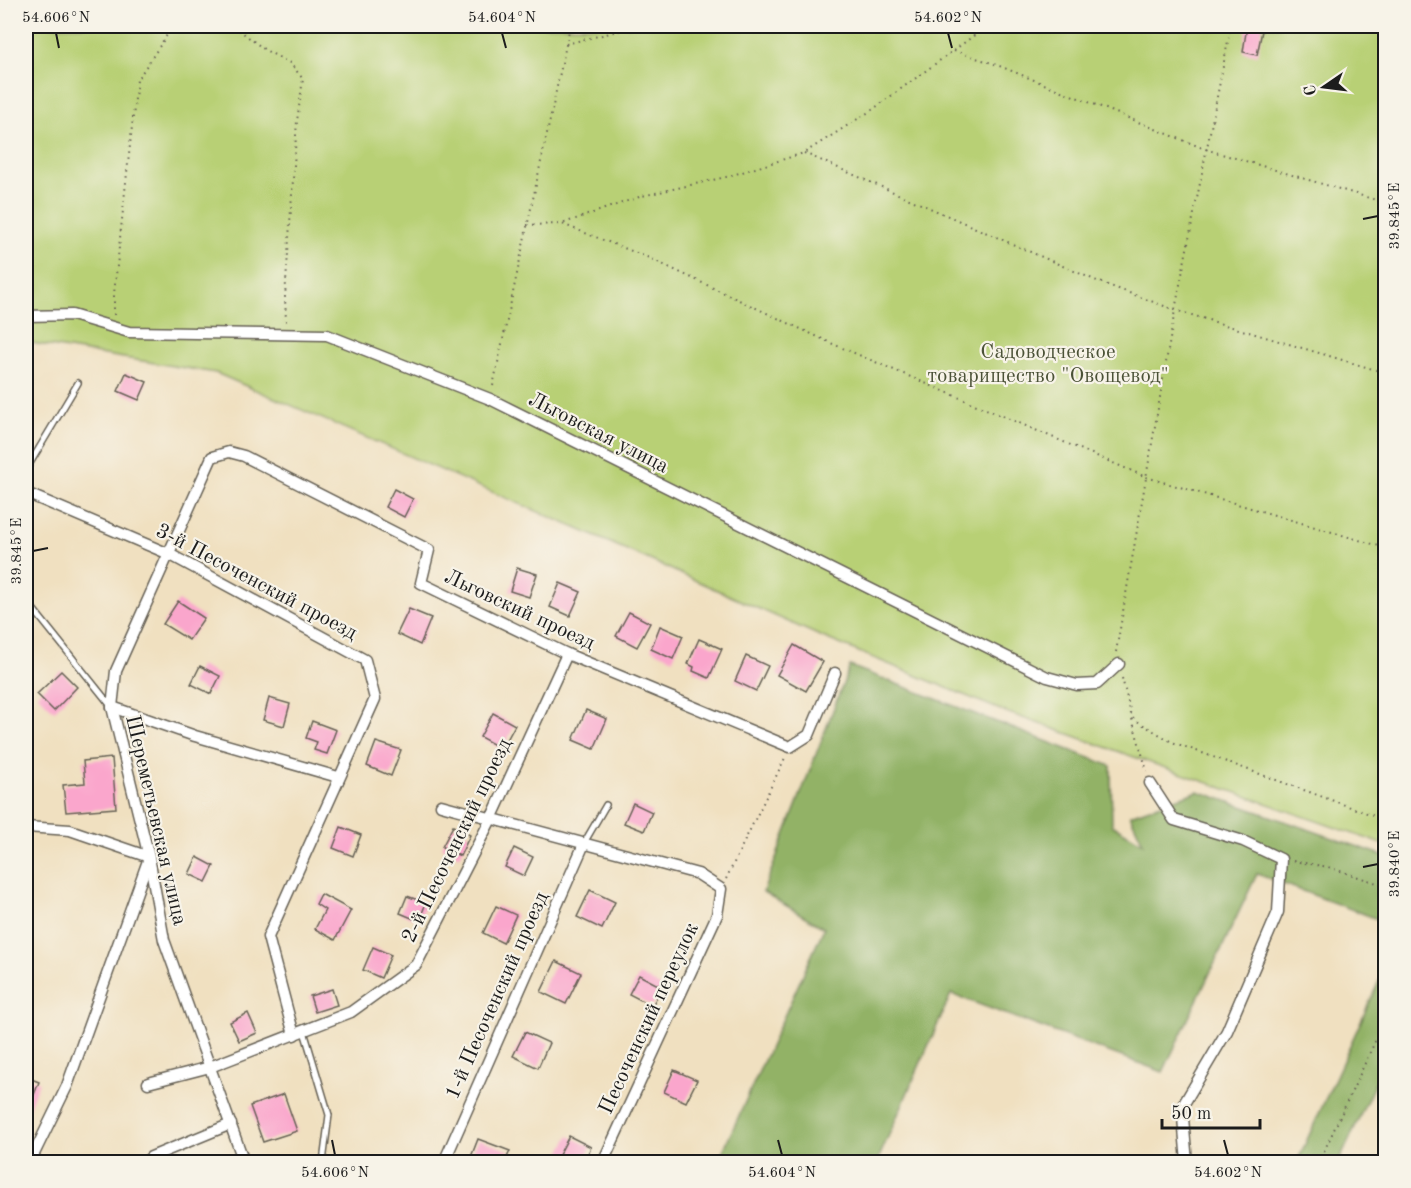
<svg xmlns="http://www.w3.org/2000/svg" width="1411" height="1188" viewBox="0 0 1411 1188" font-family="'Old Standard TT',serif">
  <style>
    .green { fill: #b8d075; stroke: #6a7648; stroke-width: 1.5 }
    .forest { fill: #92b266; stroke: #576741; stroke-width: 1.5 }
    .building { fill: #faa6cc }
    .lines { fill: none; stroke-linecap: round; stroke-linejoin: round }
    .lane-casing { stroke: #666155; stroke-width: 8 }
    .street-casing { stroke: #666155; stroke-width: 13 }
    .path { stroke: #666155; stroke-width: 2; stroke-dasharray: 1.5 4.5; stroke-linecap: butt }
    .lane { stroke: #fff; stroke-width: 5 }
    .street { stroke: #fff; stroke-width: 10 }
    .ticks { fill: none; stroke: #1c1c1c; stroke-width: 2 }
    .labels { text-anchor: middle; stroke-width: 4.5; stroke-linejoin: round; paint-order: stroke }
    .park-label { font-size: 21px; fill: #4b5237; stroke: #f7f3e8 }
    .street-label { font-size: 21px; fill: #1c1c1c; stroke: #f7f3e8 }
    .neatline { fill: none; stroke: #1c1c1c; stroke-width: 2 }
    .ticks-label { font-size: 15px; text-anchor: middle; fill: #1c1c1c }
  </style>
  <rect width="100%" height="100%" fill="#f7f3e8"/>
  <filter id="ink" filterUnits="userSpaceOnUse"><feTurbulence type="fractalNoise" baseFrequency=".0167" numOctaves="2"/><feDisplacementMap in="SourceGraphic" scale="12" xChannelSelector="R" yChannelSelector="G"/><feConvolveMatrix kernelMatrix="1 2 1 2 8 2 1 2 1" color-interpolation-filters="sRGB"/></filter>
  <filter id="wash" filterUnits="userSpaceOnUse"><feTurbulence type="fractalNoise" baseFrequency=".008" numOctaves="4" result="noise"/><feDisplacementMap in="SourceGraphic" scale="24" xChannelSelector="R" yChannelSelector="G"/><feGaussianBlur stdDeviation="1.35" result="paint"/><feColorMatrix in="noise" values="0 0 0 0 0 0 0 0 0 0 0 0 0 0 0 0 0 1.4 0 .05"/><feComposite in="paint" operator="in"/></filter>
  <g filter="url(#wash)">
    <rect width="100%" height="100%" fill="#f0e0c0"/>
    <polygon class="green" points="26,26 1385,26 1385,845 1003,711 820,636 643,557 216,373 26,342"/>
    <g class="forest">
      <polygon points="850,666 1111,766 1112,825 1143,843 1130,815 1198,791 1385,856 1385,922 1257,874 1163,1072 951,994 877,1162 718,1162 824,928 763,892"/>
      <polygon points="1385,968 1385,1061 1339,1162 1297,1162"/>
    </g>
    <g id="blocks">
      <g class="building">
        <polygon points="1247,26 1263,26 1257,55 1243,52"/>
        <polygon points="126,373 147,382 139,400 118,391"/>
        <polygon points="394,489 413,499 404,517 385,507"/>
        <polygon points="517,568 537,574 529,597 510,591"/>
        <polygon points="560,583 581,592 570,616 550,607"/>
        <polygon points="178,601 204,618 189,640 163,624"/>
        <polygon points="409,609 431,618 420,645 397,634"/>
        <polygon points="629,612 650,623 637,647 616,636"/>
        <polygon points="660,626 683,636 673,659 651,649"/>
        <polygon points="699,639 722,649 709,678 693,671 694,667 688,664"/>
        <polygon points="794,645 823,662 806,691 777,675"/>
        <polygon points="746,656 768,666 756,691 735,681"/>
        <polygon points="200,666 220,676 211,694 191,684"/>
        <polygon points="61,671 77,687 54,711 37,694"/>
        <polygon points="269,698 290,704 284,726 263,720"/>
        <polygon points="586,710 607,719 594,749 573,740"/>
        <polygon points="493,713 515,725 502,749 480,737"/>
        <polygon points="312,721 336,730 327,754 314,750 317,742 306,738"/>
        <polygon points="376,742 401,750 391,776 367,766"/>
        <polygon points="112,758 116,808 66,812 63,785 85,783 83,761"/>
        <polygon points="633,803 652,812 644,831 624,823"/>
        <polygon points="453,826 470,835 460,856 442,847"/>
        <polygon points="341,827 361,835 353,856 333,848"/>
        <polygon points="514,848 533,857 524,876 505,867"/>
        <polygon points="197,857 214,866 206,882 189,874"/>
        <polygon points="590,890 615,902 602,929 577,917"/>
        <polygon points="321,894 351,910 335,940 315,929 325,910 316,904"/>
        <polygon points="407,896 426,903 419,921 400,913"/>
        <polygon points="496,906 516,915 503,943 483,933"/>
        <polygon points="373,947 391,955 381,978 363,970"/>
        <polygon points="556,961 581,973 566,1004 541,992"/>
        <polygon points="639,975 662,987 652,1006 629,994"/>
        <polygon points="332,989 337,1005 315,1012 310,996"/>
        <polygon points="248,1013 257,1033 239,1041 230,1022"/>
        <polygon points="525,1032 549,1043 538,1068 513,1056"/>
        <polygon points="674,1070 697,1080 686,1102 664,1092"/>
        <polygon points="26,1077 39,1082 26,1115"/>
        <polygon points="284,1094 297,1131 263,1142 250,1106"/>
        <polygon points="569,1136 591,1147 584,1162 569,1162 558,1157"/>
        <polygon points="478,1139 510,1151 505,1162 469,1162"/>
      </g>
    </g>
  </g>
  <g filter="url(#ink)">
    <use href="#blocks" fill-opacity="0" stroke="#666155" stroke-width="1.5"/>
    <g class="lines">
      <g class="lane-casing">
        <g id="lane">
          <polyline points="26,470 78,383"/>
          <polyline points="26,600 111,706"/>
          <polyline points="584,843 606,805"/>
          <polyline points="304,1031 329,1115 323,1162"/>
        </g>
      </g>
      <g class="street-casing">
        <g id="street">
          <polyline points="26,316 72,315 129,332 327,335 490,399 1047,677 1077,685 1097,684 1119,664"/>
          <polyline points="26,493 169,554 365,660 375,699 268,937 294,1035"/>
          <polyline points="112,707 195,736 338,777"/>
          <polyline points="1150,783 1174,820 1243,841 1281,859 1278,912 1227,1031 1182,1107 1187,1162"/>
          <polyline points="441,805 698,874 721,889 717,915 603,1162"/>
          <polyline points="26,827 70,830 149,857"/>
          <polyline points="148,1083 210,1067 351,1012 416,965 491,819 567,654"/>
          <polyline points="30,1162 67,1086 149,858"/>
          <polyline points="146,1162 151,1157 231,1124"/>
          <polyline points="244,1162 164,940 149,857 112,707 116,671 212,457 229,452 244,456 429,550 421,583 567,654 790,747 809,735 835,673"/>
          <polyline points="444,1162 584,844"/>
        </g>
      </g>
      <g class="path">
        <polyline points="234,26 265,50 290,63 303,79 297,121 285,297 286,322"/>
        <polyline points="1366,26 1386,31"/>
        <polyline points="566,44 638,26"/>
        <polyline points="954,51 992,63 1205,149 1386,203"/>
        <polyline points="804,153 1097,281 1175,310 1386,373"/>
        <polyline points="564,223 642,196 726,177 804,153 872,110 987,26"/>
        <polyline points="527,225 562,224 647,257 833,344 1146,477 1386,548"/>
        <polyline points="114,315 114,294 137,80 173,26"/>
        <polyline points="493,386 570,26"/>
        <polyline points="1116,652 1175,310 1231,26"/>
        <polyline points="1122,678 1132,718 1172,742 1386,820"/>
        <polyline points="1132,719 1147,771"/>
        <polyline points="1293,861 1328,867 1386,886"/>
        <polyline points="726,879 785,758"/>
        <polyline points="1319,1162 1386,1018"/>
      </g>
      <use href="#lane" class="lane"/>
      <use href="#street" class="street"/>
    </g>
  </g>
  <path class="ticks" d="M56 33 59 48M502 33 506 48M948 33 952 48M1363 219 1378 216M33 551 48 548M1363 867 1378 864M332 1140 335 1155M778 1140 782 1155M1224 1140 1228 1155"/>
  <g class="labels">
    <g class="park-label">
      <text x="1048" y="358">Садоводческое<tspan x="1048" dy="24">товарищество "Овощевод"</tspan></text>
    </g>
    <g class="street-label">
      <text transform="translate(599 432) rotate(27)" y="7">Льговская улица</text>
      <text transform="translate(257 581) rotate(28)" y="7">3-й Песоченский проезд</text>
      <text transform="translate(520 609) rotate(25)" y="7">Льговский проезд</text>
      <text transform="translate(157 820) rotate(77)" y="7">Шереметьевская улица</text>
      <text transform="translate(456 840) rotate(-64)" y="7">2-й Песоченский проезд</text>
      <text transform="translate(496 995) rotate(-66)" y="7">1-й Песоченский проезд</text>
      <text transform="translate(648 1018) rotate(-65)" y="7">Песоченский переулок</text>
    </g>
  </g>
  <rect width="1411" height="1188" fill="none" stroke="#f7f3e8" stroke-width="66"/>
  <g transform="translate(1324 87) rotate(256)" stroke="#f7f3e8" stroke-width="4.5" paint-order="stroke">
  <path d="M0-4.5L10 22L0 15L-10 22Z" fill="#1c1c1c"/>
  <text y="-9" font-size="16" font-weight="bold" text-anchor="middle" fill="#1c1c1c">С</text>
  </g>
  <path d="M1162 1119v9h98v-9" fill="none" stroke="#1c1c1c" stroke-width="3"/>
  <text x="1171" y="1119" font-size="18" fill="#1c1c1c" stroke="#f7f3e8" stroke-width="4.5" paint-order="stroke">50 m</text>
  <rect x="33" y="33" width="1345" height="1122" class="neatline"/>
  <g class="ticks-label">
    <text x="56" y="22">54.606°N</text>
    <text x="502" y="22">54.604°N</text>
    <text x="948" y="22">54.602°N</text>
    <text transform="translate(1394 216) rotate(-90)" y="5">39.845°E</text>
    <text transform="translate(16 551) rotate(-90)" y="5">39.845°E</text>
    <text transform="translate(1394 864) rotate(-90)" y="5">39.840°E</text>
    <text x="335" y="1177">54.606°N</text>
    <text x="782" y="1177">54.604°N</text>
    <text x="1228" y="1177">54.602°N</text>
  </g>
</svg>
